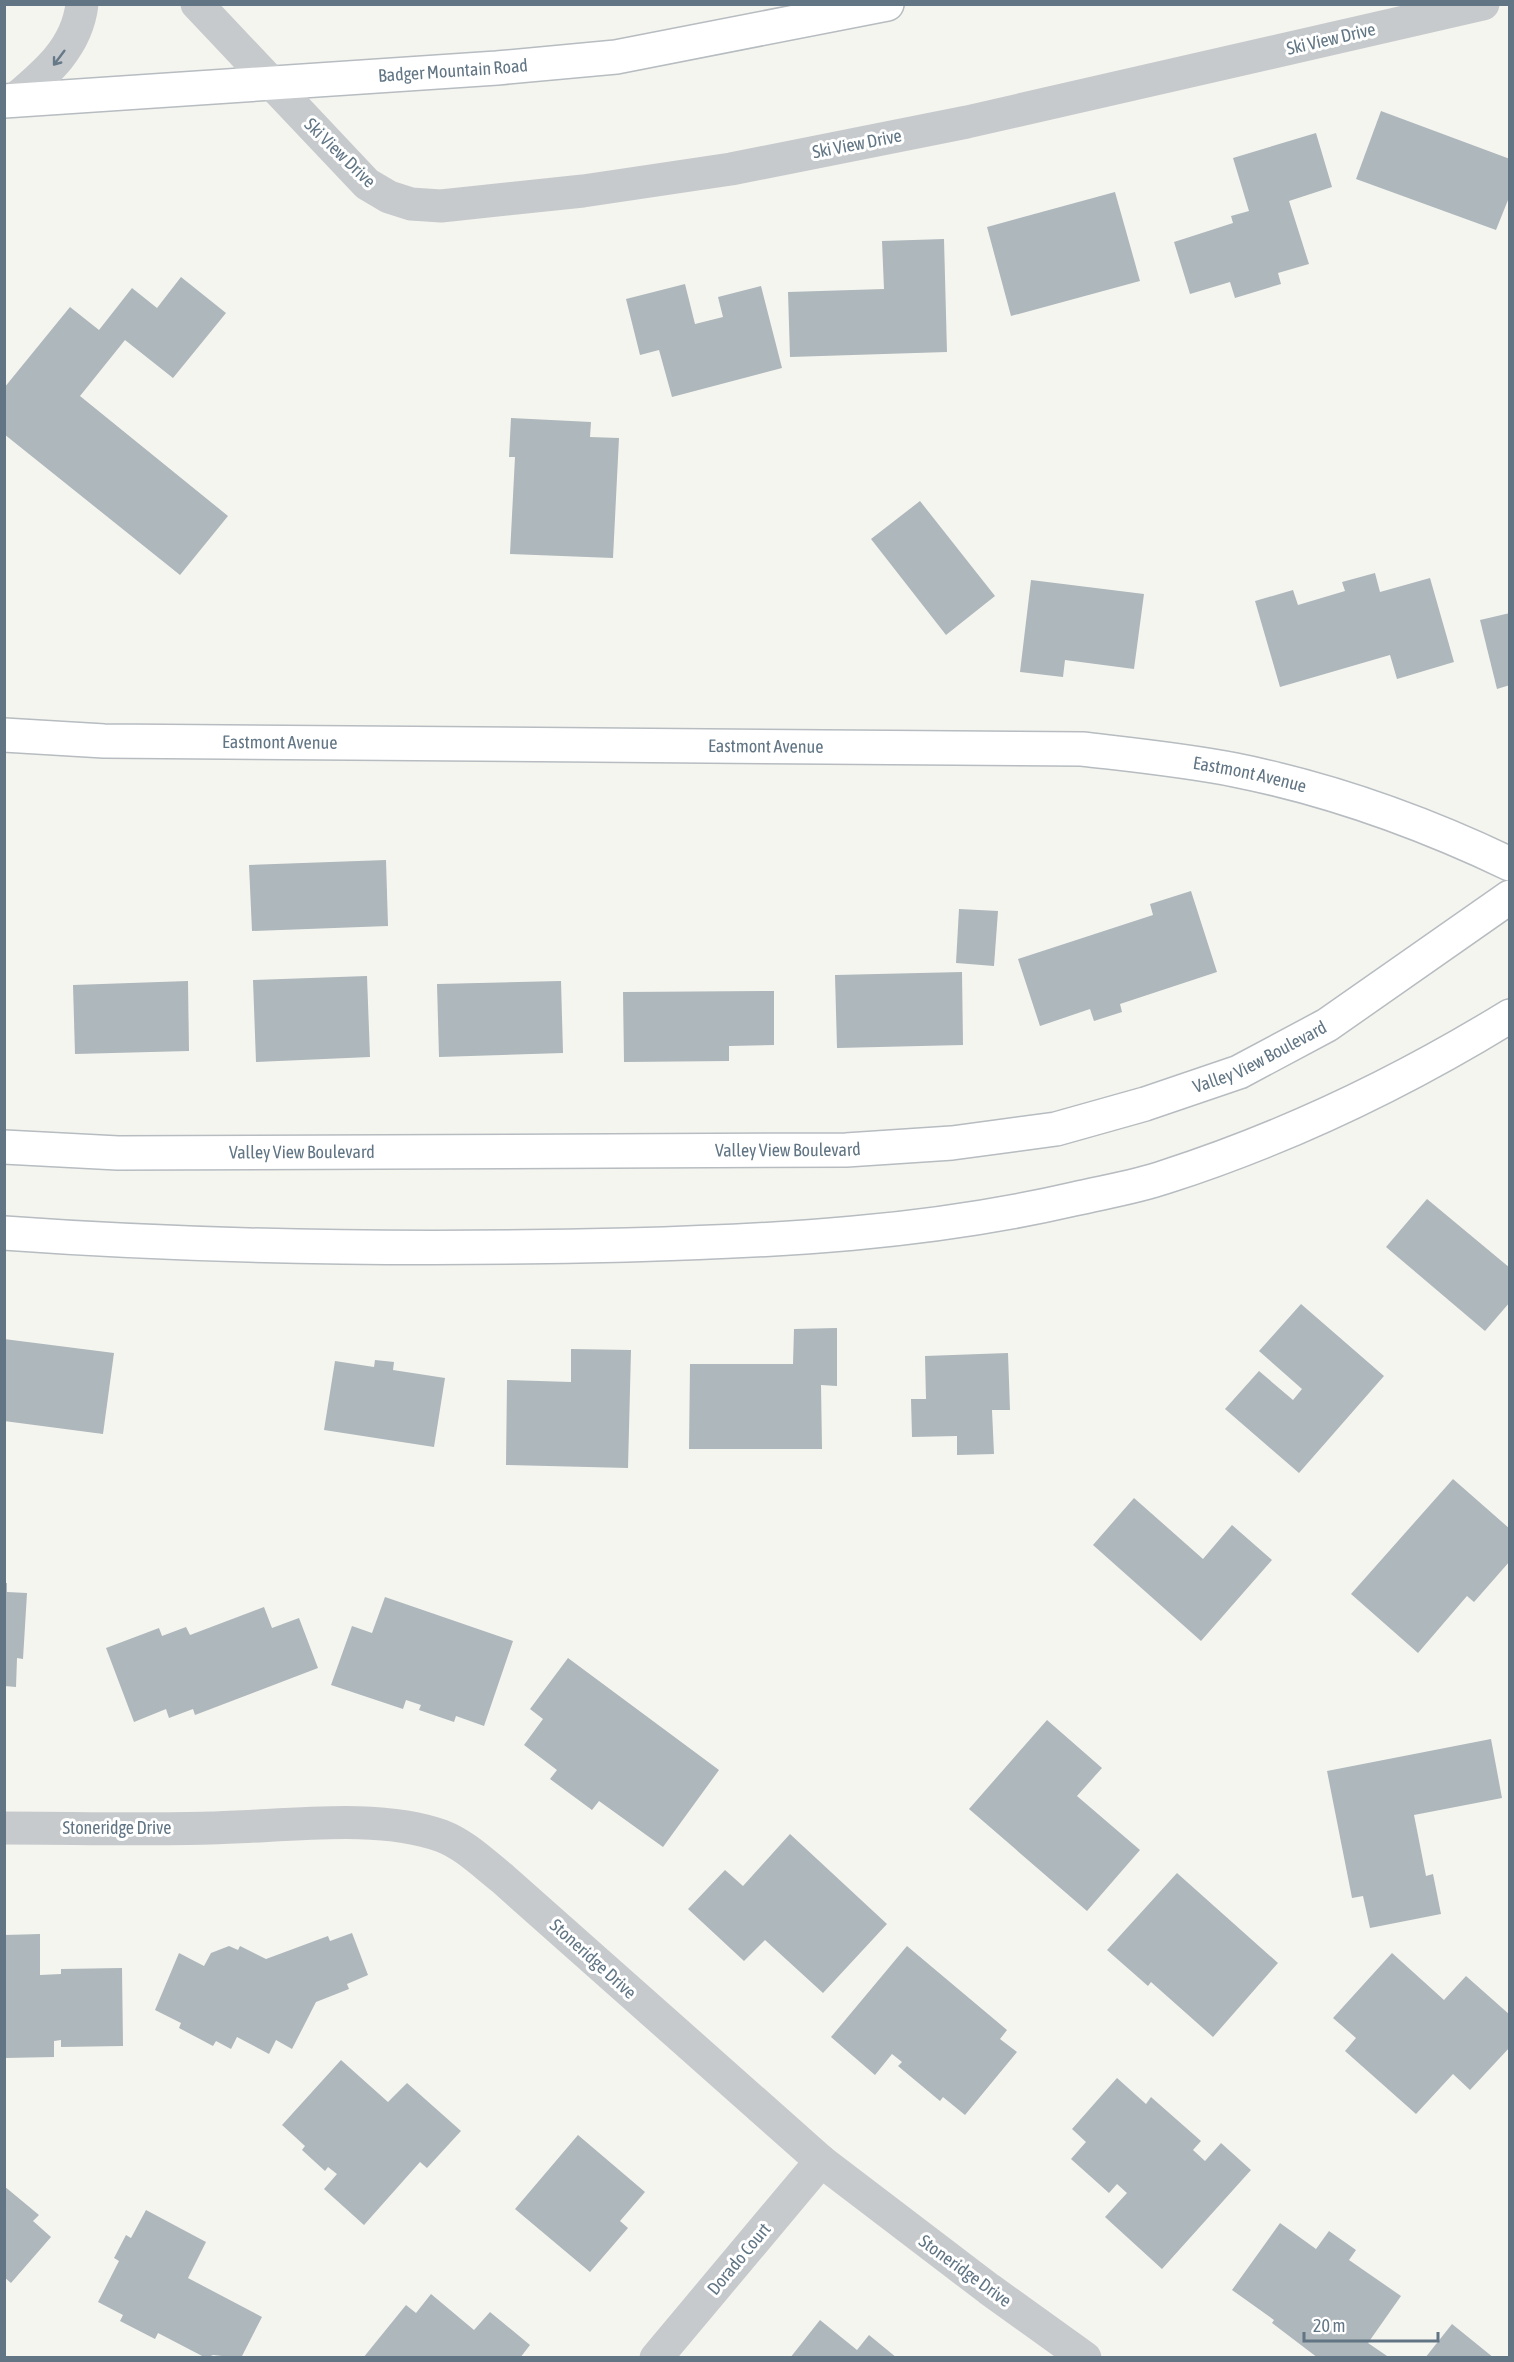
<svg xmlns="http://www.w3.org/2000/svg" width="1514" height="2362" viewBox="0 0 1514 2362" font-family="'Asap Condensed',sans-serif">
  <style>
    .building { fill: #aeb7bb }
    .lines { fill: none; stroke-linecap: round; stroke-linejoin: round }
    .secondary-casing { stroke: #b6bcc0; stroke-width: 36 }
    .street { stroke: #c7cacd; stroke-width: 33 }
    .secondary { stroke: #fff; stroke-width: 33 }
    .oneway { stroke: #667988 }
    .labels { text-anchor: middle; stroke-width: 6; stroke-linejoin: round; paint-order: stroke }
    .street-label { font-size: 18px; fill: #617584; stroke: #fff }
  </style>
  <rect width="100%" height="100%" fill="#f5f5f0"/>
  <g class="building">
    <polygon points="1381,111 1510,159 1510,195 1496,230 1356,179"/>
    <polygon points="1316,133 1332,187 1289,201 1309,264 1278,273 1281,284 1235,298 1230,282 1190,294 1174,242 1233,223 1231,216 1249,211 1233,158"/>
    <polygon points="1115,192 1140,281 1011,316 987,227"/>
    <polygon points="944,239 947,352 790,357 788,292 884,289 882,241"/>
    <polygon points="181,277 226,313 173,378 125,340 80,396 228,516 180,575 4,434 4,388 70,307 99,330 132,288 157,308"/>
    <polygon points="685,284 695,324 723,317 718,297 761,286 782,368 672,397 659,350 640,355 626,299"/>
    <polygon points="511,418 591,422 590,437 619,438 613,558 510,554 515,457 509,457"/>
    <polygon points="920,501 995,596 946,635 871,539"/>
    <polygon points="1375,573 1380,592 1430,578 1454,662 1397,679 1390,655 1280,687 1255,601 1293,590 1298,605 1345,591 1342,582"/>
    <polygon points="1031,580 1144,594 1134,669 1065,660 1063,677 1020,672"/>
    <polygon points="1510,613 1510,685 1497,689 1480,620"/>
    <polygon points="386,860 388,926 252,931 249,865"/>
    <polygon points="1191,891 1217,972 1120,1004 1122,1012 1094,1021 1090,1009 1040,1026 1018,959 1153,915 1150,904"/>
    <polygon points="959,909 998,911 994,966 956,963"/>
    <polygon points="962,972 963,1045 837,1048 835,975"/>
    <polygon points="367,976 370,1057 256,1062 253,980"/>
    <polygon points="188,981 189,1051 75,1054 73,985"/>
    <polygon points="561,981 563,1053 439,1057 437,984"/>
    <polygon points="774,991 774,1045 729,1046 729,1061 624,1062 623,992"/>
    <polygon points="1427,1199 1510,1268 1510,1302 1485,1331 1386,1247"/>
    <polygon points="1301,1304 1384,1376 1299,1473 1225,1409 1259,1371 1293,1400 1302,1389 1259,1351"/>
    <polygon points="837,1328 837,1386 821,1385 822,1449 689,1449 690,1364 793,1364 794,1329"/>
    <polygon points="4,1339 114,1353 103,1434 4,1421"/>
    <polygon points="571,1349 631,1350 628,1468 506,1465 507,1380 571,1382"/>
    <polygon points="1008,1353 1010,1410 992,1410 994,1454 957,1455 957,1436 912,1437 911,1399 926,1399 925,1356"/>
    <polygon points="375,1360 394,1362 393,1370 445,1378 434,1447 324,1430 335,1361 374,1367"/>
    <polygon points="1453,1479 1510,1529 1510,1561 1474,1602 1467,1596 1418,1653 1351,1594"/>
    <polygon points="1134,1498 1203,1559 1232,1525 1272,1560 1201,1641 1093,1545"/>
    <polygon points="4,1583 7,1583 7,1592 27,1593 23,1659 17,1658 16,1687 4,1686"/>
    <polygon points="385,1597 513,1641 484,1726 456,1716 454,1722 419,1710 421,1705 406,1700 403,1709 331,1685 352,1626 372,1633"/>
    <polygon points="264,1607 272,1628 299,1618 318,1668 195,1715 193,1709 169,1718 166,1709 134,1722 106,1648 159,1628 162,1636 186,1627 190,1635"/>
    <polygon points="568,1658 719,1770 663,1847 599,1801 592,1810 550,1779 557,1770 524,1745 543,1719 530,1709"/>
    <polygon points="1047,1720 1102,1768 1077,1796 1140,1850 1087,1911 969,1809"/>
    <polygon points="1491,1739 1502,1798 1414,1815 1426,1876 1433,1874 1441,1914 1370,1928 1363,1896 1352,1898 1327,1771"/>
    <polygon points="790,1834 887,1924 823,1993 765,1940 744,1961 688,1909 725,1870 743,1886"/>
    <polygon points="1177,1873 1278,1963 1213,2037 1151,1982 1148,1986 1107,1950"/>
    <polygon points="352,1933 368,1975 347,1984 349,1989 316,2002 292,2049 276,2040 269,2054 237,2037 231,2049 216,2041 213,2046 179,2028 181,2023 155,2010 179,1953 204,1966 211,1953 229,1946 238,1950 240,1946 266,1959 328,1936 330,1941"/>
    <polygon points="40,1934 40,1975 61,1974 61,1969 122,1968 123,2046 61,2047 61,2040 54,2041 54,2057 5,2058 4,1935"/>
    <polygon points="907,1946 1007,2030 1000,2039 1017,2052 965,2115 943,2097 940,2101 898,2066 902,2062 892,2054 875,2075 831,2037"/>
    <polygon points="1392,1953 1444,2000 1466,1976 1510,2015 1510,2047 1470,2090 1453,2074 1416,2114 1345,2051 1356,2038 1333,2018"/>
    <polygon points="341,2060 388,2102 407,2083 461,2131 427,2168 420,2162 364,2225 324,2189 337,2174 328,2167 325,2171 302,2150 305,2146 282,2125"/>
    <polygon points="1117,2078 1146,2104 1151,2097 1201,2141 1193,2150 1205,2161 1221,2143 1251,2170 1162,2269 1105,2217 1127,2193 1117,2184 1109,2193 1071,2159 1086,2142 1072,2129"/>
    <polygon points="578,2135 645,2192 620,2221 628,2228 590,2272 515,2209"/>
    <polygon points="4,2186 39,2215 33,2221 51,2237 11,2283 4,2277"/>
    <polygon points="146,2210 206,2242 188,2278 262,2317 241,2358 213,2355 206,2358 158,2333 155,2339 120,2321 123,2315 98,2302 119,2261 114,2258 126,2235 131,2238"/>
    <polygon points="1280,2223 1316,2249 1329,2231 1356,2250 1349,2260 1401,2296 1368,2343 1390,2358 1318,2358 1272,2323 1274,2320 1232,2290"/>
    <polygon points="431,2294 474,2330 490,2312 530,2345 520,2358 363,2358 406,2305 416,2313"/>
    <polygon points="820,2320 857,2350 869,2335 897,2358 790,2358"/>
    <polygon points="1452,2324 1494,2358 1425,2358"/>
  </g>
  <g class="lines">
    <g class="secondary-casing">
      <g id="secondary">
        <path id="s1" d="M4 101 497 68 616 57 887 4"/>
        <path id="s2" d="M4 735 104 741 1082 749C1133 755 1184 760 1235 770 1330 789 1422 822 1510 864"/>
        <path id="s3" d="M4 1147 118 1153 846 1150 952 1143 1056 1129 1145 1104 1239 1072 1327 1025 1510 897"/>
        <path d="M4 1233C210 1248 420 1250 627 1245 778 1241 927 1233 1074 1199 1104 1192 1136 1187 1165 1177 1286 1138 1401 1083 1510 1016"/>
      </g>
    </g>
    <g class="street">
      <polyline points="197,4 367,184 389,197 411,204 441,206 583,191 731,169 967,122 1483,4"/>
      <path d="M14 100C45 74 77 48 82 4"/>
      <path d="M4 1828C73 1828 142 1830 210 1828 280 1827 377 1812 442 1836 465 1845 483 1863 502 1878L821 2161 989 2289 1085 2358"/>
      <polyline points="656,2358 821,2161"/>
    </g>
    <use href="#secondary" class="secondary"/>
  </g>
  <defs><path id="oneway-shaft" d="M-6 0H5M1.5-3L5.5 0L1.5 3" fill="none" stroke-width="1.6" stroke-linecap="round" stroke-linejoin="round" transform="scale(1.5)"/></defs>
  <use class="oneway" href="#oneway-shaft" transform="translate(59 58) rotate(127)"/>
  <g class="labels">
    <g class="street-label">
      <text transform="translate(1331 39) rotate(-13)" y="6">Ski View Drive</text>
      <text dy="6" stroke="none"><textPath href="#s1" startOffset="450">Badger Mountain Road</textPath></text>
      <text transform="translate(857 144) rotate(-11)" y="6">Ski View Drive</text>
      <text transform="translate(340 153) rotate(44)" y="6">Ski View Drive</text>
      <text dy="6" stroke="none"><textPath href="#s2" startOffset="276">Eastmont Avenue</textPath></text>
      <text dy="6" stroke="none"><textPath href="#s2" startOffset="762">Eastmont Avenue</textPath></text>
      <text dy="6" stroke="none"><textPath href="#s2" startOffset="1248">Eastmont Avenue</textPath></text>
      <text dy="6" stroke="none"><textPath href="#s3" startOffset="1270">Valley View Boulevard</textPath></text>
      <text dy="6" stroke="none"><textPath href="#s3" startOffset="784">Valley View Boulevard</textPath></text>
      <text dy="6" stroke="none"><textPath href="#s3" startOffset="298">Valley View Boulevard</textPath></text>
      <text x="117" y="1834">Stoneridge Drive</text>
      <text transform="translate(593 1959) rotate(42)" y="6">Stoneridge Drive</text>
      <text transform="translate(739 2259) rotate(-50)" y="6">Dorado Court</text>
      <text transform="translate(965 2271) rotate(36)" y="6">Stoneridge Drive</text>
    </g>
  </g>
  <rect width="1514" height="2362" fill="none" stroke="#617584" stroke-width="12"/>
  <path d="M1304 2332v9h134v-9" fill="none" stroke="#617584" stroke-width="3"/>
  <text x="1313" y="2332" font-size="18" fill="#617584" stroke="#ffffff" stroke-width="4.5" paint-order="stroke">20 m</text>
</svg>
